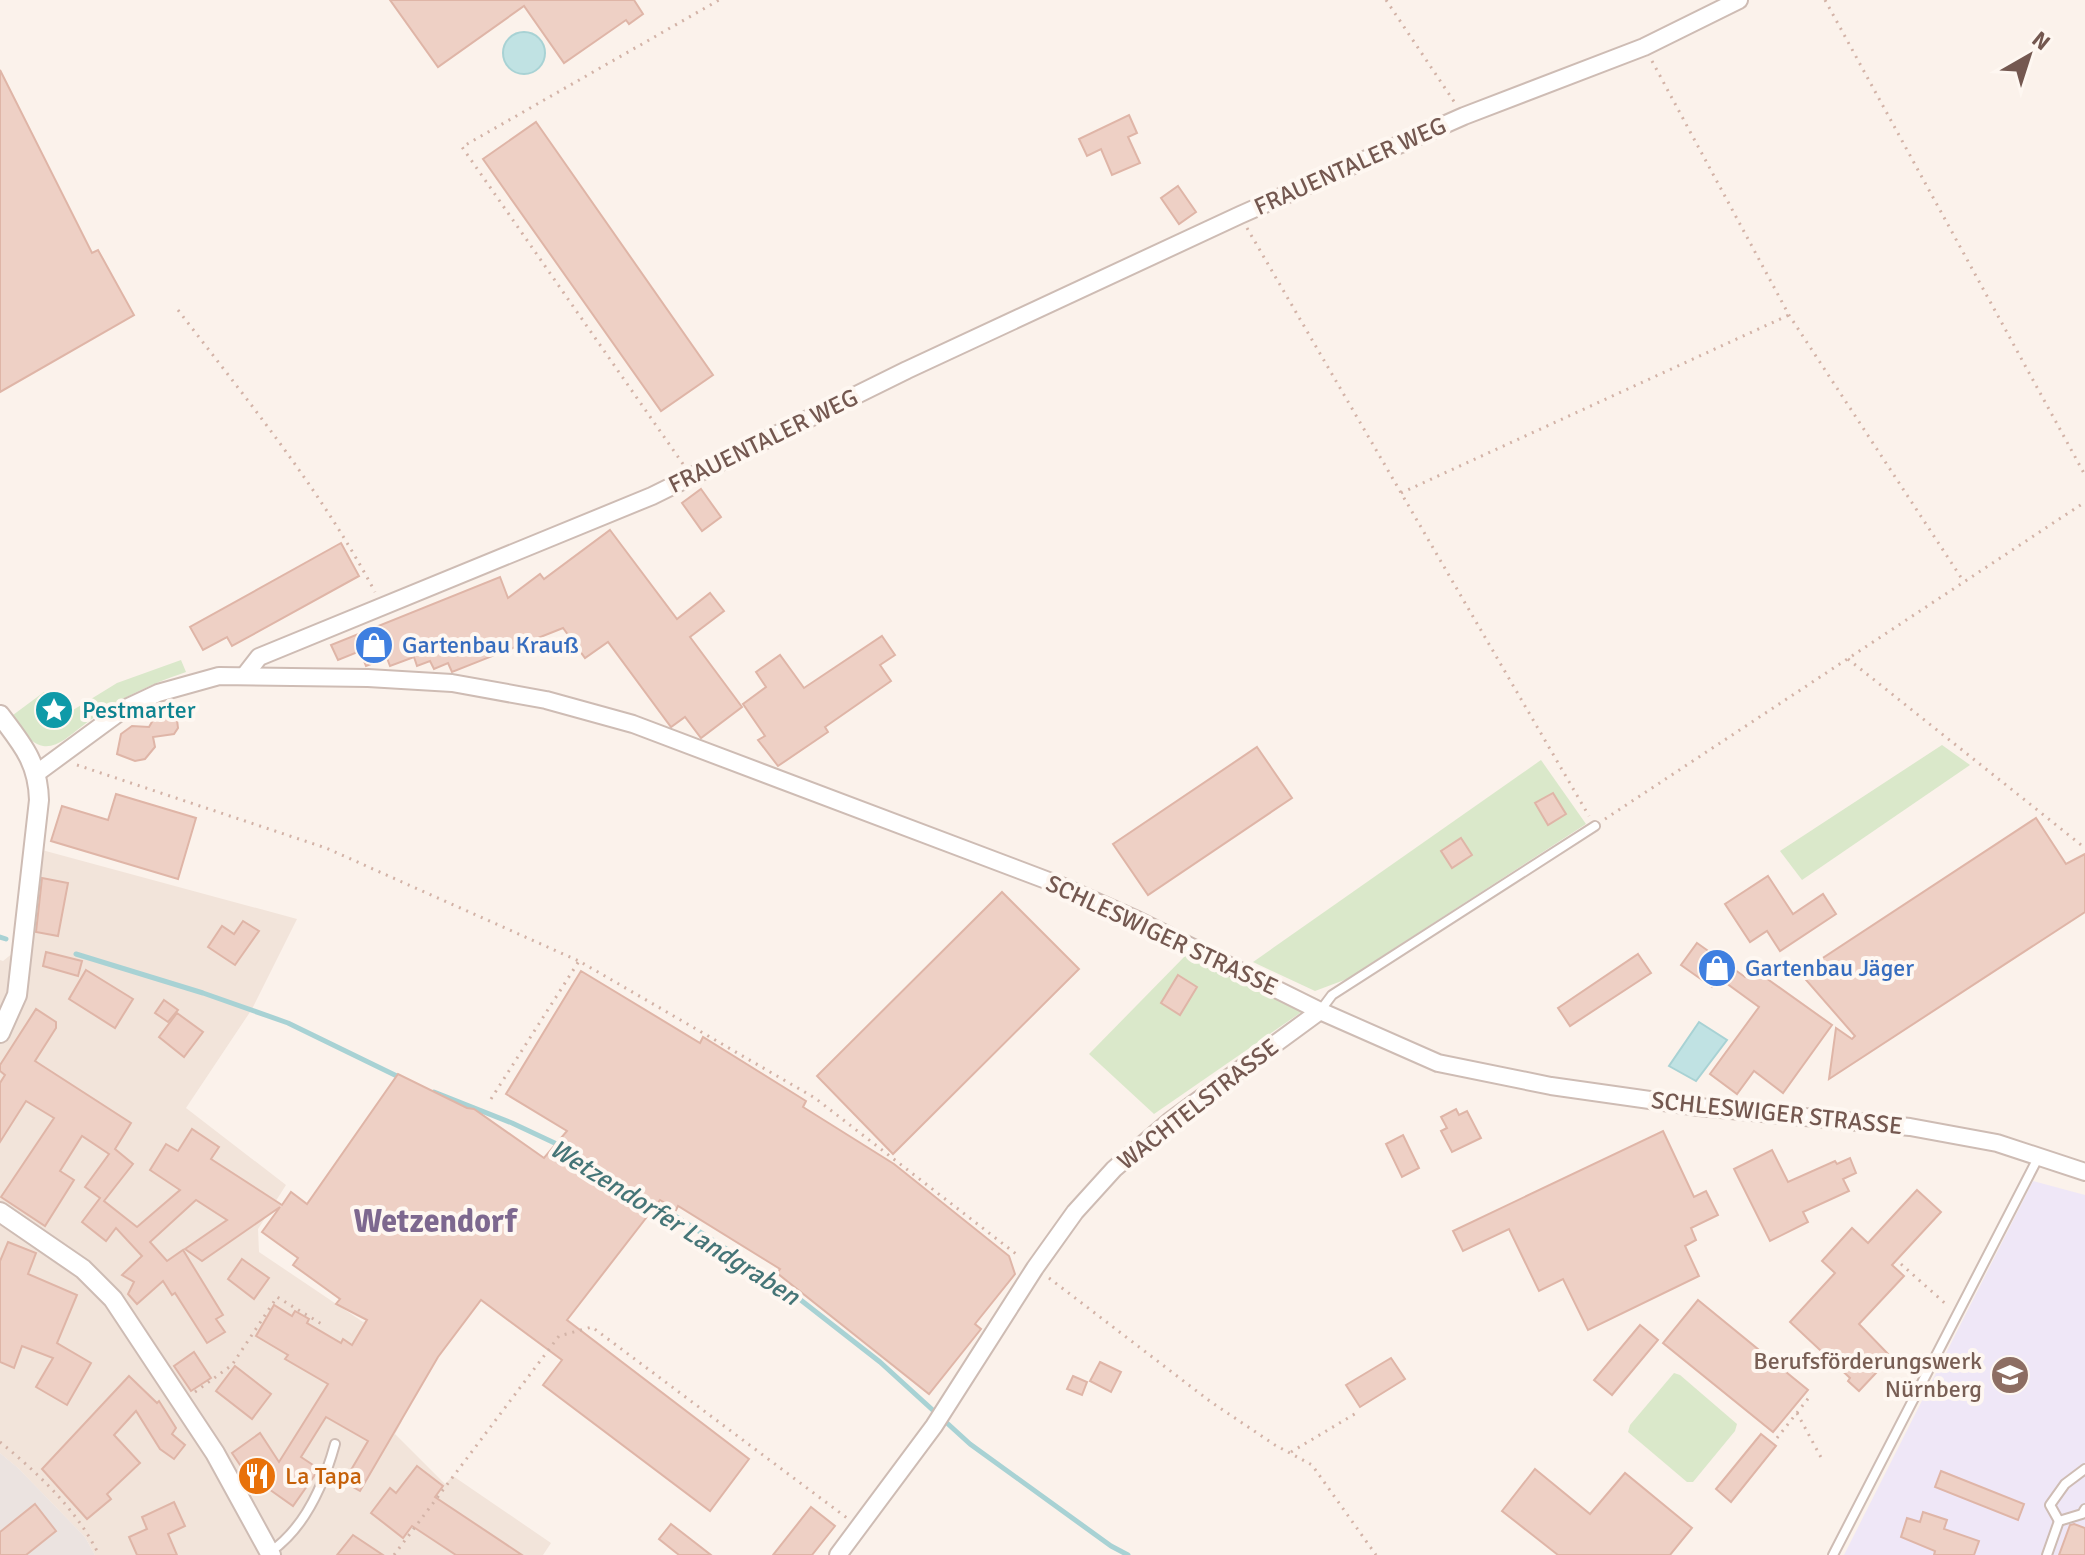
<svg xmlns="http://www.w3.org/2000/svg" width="2085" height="1555" viewBox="0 0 2085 1555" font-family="Signika,sans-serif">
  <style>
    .residential { fill: #f2e4da }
    .industrial { fill: #ebe3e0 }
    .education { fill: #efe7f7 }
    .green { fill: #dae8ca }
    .water { fill: #c0e2e3; stroke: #a8d2d4; stroke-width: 2 }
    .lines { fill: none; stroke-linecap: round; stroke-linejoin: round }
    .stream { stroke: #a8d2d4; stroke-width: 5 }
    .building { fill: #eed0c5; stroke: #dfb5a7; stroke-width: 2 }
    .service-casing { stroke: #cebcb4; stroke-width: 12 }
    .minor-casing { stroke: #cebcb4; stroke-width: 20 }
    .tertiary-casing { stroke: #cebcb4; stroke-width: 22 }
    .path { stroke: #d3b3a7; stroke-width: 3; stroke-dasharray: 2 6; stroke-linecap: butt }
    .service { stroke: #fff; stroke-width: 8 }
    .minor { stroke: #fff; stroke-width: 16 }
    .tertiary { stroke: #fff; stroke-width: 18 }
    .labels { text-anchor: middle; stroke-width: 8; stroke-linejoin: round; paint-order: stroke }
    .street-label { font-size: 24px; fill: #745850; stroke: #fef7f1 }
    .shop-label { font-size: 24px; fill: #366cbe; stroke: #fef7f1; text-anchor: start }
    .culture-label { font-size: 24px; fill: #0d838f; stroke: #fef7f1; text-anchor: start }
    .education-label { font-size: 24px; fill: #785e54; stroke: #fef7f1; text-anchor: end }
    .food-label { font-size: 24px; fill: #c56008; stroke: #fef7f1; text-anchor: start }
    .water-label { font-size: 26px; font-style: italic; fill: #457577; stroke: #fef7f1 }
    .district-label { font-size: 32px; font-weight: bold; fill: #7d688f; stroke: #fef7f1 }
  </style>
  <rect width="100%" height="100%" fill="#fbf2eb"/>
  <polygon class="residential" points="42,850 297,919 252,1009 186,1108 286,1185 258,1229 259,1252 363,1322 367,1320 377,1325 354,1392 402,1421 395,1434 445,1484 453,1476 551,1543 543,1555 95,1555 85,1537 18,1468 0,1453 0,960 3,961 29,940"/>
  <polygon class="industrial" points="0,1453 18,1468 85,1537 95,1555 0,1555"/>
  <polygon class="education" points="2033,1181 2085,1195 2085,1555 1844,1555"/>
  <g class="green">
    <path d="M181 660 186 672C145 686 115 701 81 727 70 735 58 748 43 746 28 743 20 727 13 715L44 692 65 715 117 683Z"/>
    <polygon points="1942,745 1970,765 1802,880 1780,851"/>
    <polygon points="1541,760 1586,824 1347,979 1315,991 1253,962"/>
    <polygon points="1187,954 1303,1011 1154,1114 1089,1054"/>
    <polygon points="1674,1373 1680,1375 1737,1424 1735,1431 1693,1482 1687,1482 1628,1432 1630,1425"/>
  </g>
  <g class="water">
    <circle cx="524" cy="53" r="21"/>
    <polygon points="1699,1022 1727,1040 1696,1081 1669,1066"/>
  </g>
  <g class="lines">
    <g class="stream">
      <polyline points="0,937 6,939"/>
      <polyline points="76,954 203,993 288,1023 403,1079"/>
      <polyline points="434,1092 512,1123 561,1146"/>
      <polyline points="652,1201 779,1283 880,1362 970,1444 1111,1546 1128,1555"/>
    </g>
  </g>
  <g class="building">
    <polygon points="390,0 634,0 643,14 629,24 626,20 564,63 524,6 438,67"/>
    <polygon points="0,70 92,253 98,250 134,315 0,392"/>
    <polygon points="1129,115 1137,133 1128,137 1140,163 1112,175 1101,149 1087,156 1079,139"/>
    <polygon points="536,122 713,375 661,411 483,159"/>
    <polygon points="1178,186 1196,212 1179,224 1161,198"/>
    <polygon points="701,489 721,517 702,531 682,503"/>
    <polygon points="610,530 677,619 710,593 724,611 690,637 742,707 701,738 685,717 671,727 608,642 585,658 563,628 452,672 448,663 434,669 430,661 417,666 414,657 390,666 387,658 366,666 360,651 338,660 331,645 500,577 508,598 540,574 544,579"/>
    <polygon points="341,543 359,576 232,646 227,637 203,650 190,627"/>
    <polygon points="882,636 895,655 880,665 891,681 825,727 828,732 778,766 758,740 765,736 743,704 766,687 756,672 780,655 804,688"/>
    <polygon points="162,711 171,712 177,720 178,728 174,734 153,737 155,747 145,759 135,761 117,754 121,734 132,726 149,727 156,715"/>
    <polygon points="1257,747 1292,798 1148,895 1113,844"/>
    <polygon points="1553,793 1566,814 1548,825 1535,803"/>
    <polygon points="116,794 196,818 178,879 51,841 62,806 108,820"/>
    <polygon points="2036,818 2066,864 2085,854 2085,912 1829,1079 1836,1028 1852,1039 1855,1036 1800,973"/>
    <polygon points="1461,838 1472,855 1452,868 1441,851"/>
    <polygon points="1768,876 1793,914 1823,894 1836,914 1780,951 1767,931 1750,942 1725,904"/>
    <polygon points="42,878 68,883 58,936 36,932"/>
    <polygon points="1002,892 1079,969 893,1154 817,1076"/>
    <polygon points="243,921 259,931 235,965 208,947 222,926 234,934"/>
    <polygon points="1697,943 1745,977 1752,968 1832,1025 1783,1093 1754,1071 1737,1094 1710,1074 1759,1007 1719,978 1712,987 1681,965"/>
    <polygon points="46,952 82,961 78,976 43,966"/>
    <polygon points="1638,954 1651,973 1570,1026 1558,1008"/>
    <polygon points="86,970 133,999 115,1028 69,999"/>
    <polygon points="581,971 700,1043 703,1037 806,1101 803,1107 894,1164 1009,1256 1015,1274 975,1324 981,1329 929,1394 777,1273 780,1269 678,1206 676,1210 660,1200 567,1320 749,1459 710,1511 543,1385 562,1360 481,1300 438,1357 360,1491 344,1482 368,1441 326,1417 301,1457 319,1469 293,1506 259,1482 255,1487 232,1453 260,1433 279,1462 328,1384 285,1359 288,1355 256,1336 274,1305 292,1316 295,1311 309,1319 307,1323 341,1343 343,1339 352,1345 367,1320 336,1304 340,1299 293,1265 298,1258 262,1232 280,1207 202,1261 185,1249 227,1220 196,1200 150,1242 167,1261 183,1250 223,1315 216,1319 225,1332 207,1343 175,1293 172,1295 163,1281 137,1304 128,1294 134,1282 122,1275 142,1256 116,1228 106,1241 82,1222 100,1198 85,1187 109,1154 82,1136 60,1171 74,1180 45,1226 1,1197 54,1118 26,1101 0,1142 0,1083 5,1075 0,1071 0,1065 36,1009 56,1022 56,1028 35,1061 131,1123 115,1149 133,1164 104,1201 137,1227 180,1190 150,1170 166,1144 178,1151 192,1129 219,1147 211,1159 282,1205 291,1192 307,1204 398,1074 467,1108 474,1109 544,1158 567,1131 506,1094"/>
    <polygon points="1178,975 1197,987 1180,1015 1161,1003"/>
    <polygon points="164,1000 178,1010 168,1022 155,1013"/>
    <polygon points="177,1013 203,1032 184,1057 159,1037"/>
    <polygon points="1456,1109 1459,1115 1467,1111 1481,1138 1452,1152 1441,1131 1447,1128 1441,1117"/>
    <polygon points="1663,1131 1694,1197 1706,1191 1718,1215 1691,1228 1696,1240 1685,1246 1699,1276 1588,1330 1563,1279 1539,1291 1509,1229 1463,1251 1453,1231"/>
    <polygon points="1403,1135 1419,1168 1402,1177 1386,1144"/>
    <polygon points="1772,1150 1788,1182 1835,1161 1837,1164 1850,1158 1856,1173 1843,1179 1849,1191 1803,1212 1808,1222 1770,1241 1734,1169"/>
    <polygon points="1917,1190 1941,1212 1892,1265 1904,1276 1859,1324 1891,1357 1859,1391 1848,1381 1850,1378 1790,1322 1835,1273 1822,1261 1852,1228 1868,1243"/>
    <polygon points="8,1242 36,1253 28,1274 77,1295 57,1343 91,1363 67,1405 36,1387 53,1358 22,1346 14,1368 0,1362 0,1261"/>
    <polygon points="242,1259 269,1278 254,1299 228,1279"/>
    <polygon points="1698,1300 1808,1390 1773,1432 1663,1343"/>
    <polygon points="1640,1325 1658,1340 1612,1395 1594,1380"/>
    <polygon points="194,1352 211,1378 191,1391 174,1366"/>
    <polygon points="1391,1358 1405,1379 1360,1407 1346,1385"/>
    <polygon points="1100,1362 1121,1372 1111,1392 1090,1381"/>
    <polygon points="235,1366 271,1394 252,1419 216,1391"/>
    <polygon points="129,1376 157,1403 159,1401 176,1428 172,1434 185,1445 174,1459 160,1449 136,1411 114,1435 140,1463 107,1494 111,1499 87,1519 42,1469"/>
    <polygon points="1073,1376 1087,1382 1082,1395 1067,1389"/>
    <polygon points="1761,1434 1776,1446 1731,1502 1716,1489"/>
    <polygon points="417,1466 443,1486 435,1497 522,1555 456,1555 412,1526 403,1538 371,1513 390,1488 396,1493"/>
    <polygon points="1535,1469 1590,1514 1625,1473 1692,1528 1670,1555 1558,1555 1502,1511"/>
    <polygon points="1941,1471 2024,1504 2018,1520 1935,1487"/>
    <polygon points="174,1502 185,1526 168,1534 177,1555 137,1555 129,1537 147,1529 142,1517"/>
    <polygon points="35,1504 56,1531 26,1555 0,1555 0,1532"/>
    <polygon points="811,1507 835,1526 812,1555 773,1555"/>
    <polygon points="1923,1512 1947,1520 1944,1529 1979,1541 1974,1555 1934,1555 1935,1551 1901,1537 1907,1518 1920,1522"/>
    <polygon points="671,1524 711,1555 679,1555 659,1539"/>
    <polygon points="2074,1524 2085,1528 2085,1555 2059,1555 2070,1525"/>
    <polygon points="353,1535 383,1555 337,1555"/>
  </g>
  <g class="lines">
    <g class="service-casing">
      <g id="service">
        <polyline points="1320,1011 1332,995 1595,826"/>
        <polyline points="2059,1521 2050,1505 2065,1484 2085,1469"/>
        <polyline points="2059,1521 2082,1514 2085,1509"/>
        <path d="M270 1552C305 1528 324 1484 335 1444"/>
        <polyline points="1833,1555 2038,1158"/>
        <polyline points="2047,1555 2059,1521"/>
      </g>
    </g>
    <g class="minor-casing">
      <g id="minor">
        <polyline points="245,675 259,657 652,496 907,370 1240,215 1464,116 1644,47 1739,0"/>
        <polyline points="37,773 124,709 158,693 219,676 368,678 452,683 546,700 633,724 1054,883 1137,920 1320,1011 1438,1063 1551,1086 1699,1107 1910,1127 1997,1143 2085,1172"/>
        <polyline points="838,1555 934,1426 1035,1268 1075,1212 1114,1169 1170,1121 1320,1011"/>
      </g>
    </g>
    <g class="tertiary-casing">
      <g id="tertiary">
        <path d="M0 715C22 744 38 762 39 800L17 995 0 1033"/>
        <polyline points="0,1212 83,1269 113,1299 215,1453 271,1555"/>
      </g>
    </g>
    <g class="path">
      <polyline points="1386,0 1455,103"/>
      <polyline points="1825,0 2085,475"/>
      <polyline points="1652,61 1789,315 1964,582"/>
      <polyline points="1247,228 1589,816"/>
      <path d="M178 310C248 401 321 490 375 592"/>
      <polyline points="683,464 462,147 719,0"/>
      <polyline points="1401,493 1789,315"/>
      <polyline points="1848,659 2085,848"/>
      <polyline points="77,765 326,848 579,961 815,1098 1020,1257"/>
      <polyline points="1605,819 2085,502"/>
      <polyline points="491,1099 579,961"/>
      <polyline points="1901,1264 1948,1306"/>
      <polyline points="1049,1278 1211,1402 1275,1445 1312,1465 1376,1555"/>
      <polyline points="195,1392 232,1365 277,1297 325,1326"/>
      <polyline points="1797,1413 1823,1461"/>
      <polyline points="1777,1438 1811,1395"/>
      <path d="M0 1442C38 1473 78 1511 99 1555"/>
      <polyline points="1291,1452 1358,1412"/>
      <polyline points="394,1555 559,1336 592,1327 847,1518"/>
    </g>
    <use href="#service" class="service"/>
    <use href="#minor" class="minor"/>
    <use href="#tertiary" class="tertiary"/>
  </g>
  <defs>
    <g id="shop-disc" transform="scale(2)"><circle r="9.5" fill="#3f7fe0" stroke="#fef7f1"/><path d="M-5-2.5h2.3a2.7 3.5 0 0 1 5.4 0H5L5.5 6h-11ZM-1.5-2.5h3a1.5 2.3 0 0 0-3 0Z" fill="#fff"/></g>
    <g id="sight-disc" transform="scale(2)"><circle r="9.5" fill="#0f9aa8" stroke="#fef7f1"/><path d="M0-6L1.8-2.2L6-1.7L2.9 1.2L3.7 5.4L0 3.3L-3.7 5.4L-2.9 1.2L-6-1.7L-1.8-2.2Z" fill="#fff"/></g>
    <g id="school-disc" transform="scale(2)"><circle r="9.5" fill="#8d6e63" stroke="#fef7f1"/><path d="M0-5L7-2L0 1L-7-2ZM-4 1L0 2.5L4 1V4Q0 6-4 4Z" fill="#fff"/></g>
    <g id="restaurant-disc" transform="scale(2)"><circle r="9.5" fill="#e8710a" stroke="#fef7f1"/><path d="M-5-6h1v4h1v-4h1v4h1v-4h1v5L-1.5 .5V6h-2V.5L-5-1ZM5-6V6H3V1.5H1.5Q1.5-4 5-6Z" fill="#fff"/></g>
  </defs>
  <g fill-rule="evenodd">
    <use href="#shop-disc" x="374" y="645"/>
    <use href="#sight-disc" x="54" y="710"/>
    <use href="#shop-disc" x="1717" y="968"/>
    <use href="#school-disc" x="2010" y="1375"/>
    <use href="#restaurant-disc" x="257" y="1476"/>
  </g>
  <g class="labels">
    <g class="street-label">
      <text transform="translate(1350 166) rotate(-24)" y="8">FRAUENTALER WEG</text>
      <text transform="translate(763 441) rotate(-26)" y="8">FRAUENTALER WEG</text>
      <text transform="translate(1162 935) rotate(25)" y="8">SCHLESWIGER STRASSE</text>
      <text transform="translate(1198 1104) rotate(-38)" y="8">WACHTELSTRASSE</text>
      <text transform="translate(1777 1113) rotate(6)" y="8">SCHLESWIGER STRASSE</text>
    </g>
    <g class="shop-label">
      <text x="402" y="653">Gartenbau Krauß</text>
      <text x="1745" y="976">Gartenbau Jäger</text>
    </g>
    <g class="culture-label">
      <text x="82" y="718">Pestmarter</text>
    </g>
    <g class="education-label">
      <text x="1982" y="1369">Berufsförderungswerk<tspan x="1982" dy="28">Nürnberg</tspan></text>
    </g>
    <g class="food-label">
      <text x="285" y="1484">La Tapa</text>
    </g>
    <g class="water-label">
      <text transform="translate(675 1222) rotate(32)" y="9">Wetzendorfer Landgraben</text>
    </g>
    <g class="district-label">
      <text x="435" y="1232">Wetzendorf</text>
    </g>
  </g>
  <g transform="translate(2029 56) rotate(39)" stroke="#fef7f1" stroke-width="6" paint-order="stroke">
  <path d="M0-6L14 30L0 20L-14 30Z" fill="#745850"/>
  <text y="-12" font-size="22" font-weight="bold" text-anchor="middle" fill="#745850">N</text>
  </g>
</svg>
